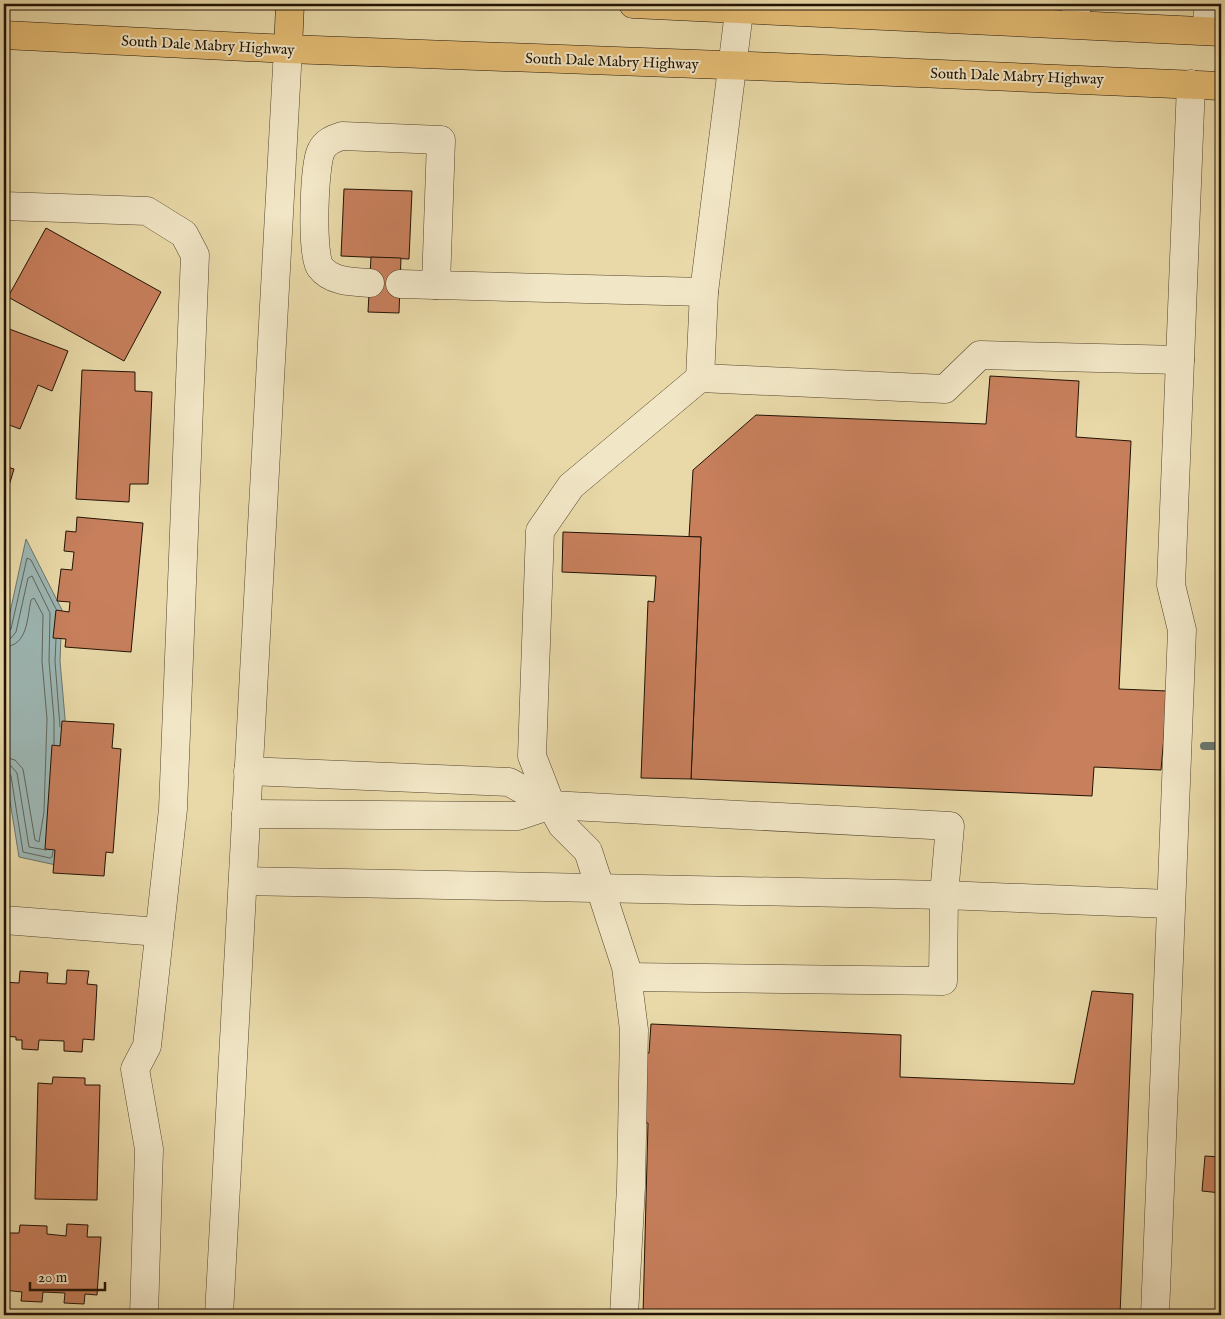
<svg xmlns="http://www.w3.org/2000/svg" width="1225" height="1319" viewBox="0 0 1225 1319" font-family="'IM FELL English',serif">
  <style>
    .water { fill: #9db7b4; stroke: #6b756e }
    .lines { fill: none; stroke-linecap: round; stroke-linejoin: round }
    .shore { stroke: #5f655c; stroke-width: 1 }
    .stream { stroke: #6b756e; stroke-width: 8 }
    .building { fill: #c77f5c; stroke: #211304 }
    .minor-casing { stroke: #53442d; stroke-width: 29 }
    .major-casing { stroke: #211304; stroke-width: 29 }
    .minor { stroke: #f1e6c6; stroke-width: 28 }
    .major { stroke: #e4bc74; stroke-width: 28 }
    .labels { text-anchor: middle; stroke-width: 4; stroke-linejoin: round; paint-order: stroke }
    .street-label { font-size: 15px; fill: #211304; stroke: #f1e6c6 }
  </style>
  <rect width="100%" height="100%" fill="#e9d9a8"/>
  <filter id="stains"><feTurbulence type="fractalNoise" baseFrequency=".004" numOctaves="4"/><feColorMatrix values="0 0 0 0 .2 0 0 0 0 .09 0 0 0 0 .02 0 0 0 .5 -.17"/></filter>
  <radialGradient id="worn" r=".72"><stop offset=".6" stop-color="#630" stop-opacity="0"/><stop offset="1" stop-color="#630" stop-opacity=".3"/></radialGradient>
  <polygon class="water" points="26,539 62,610 60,661 65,718 63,814 56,865 19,857 4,764 4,640"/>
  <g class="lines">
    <g class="shore">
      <polyline points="4,633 8,632 11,629 27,558 31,560 56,609"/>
      <polyline points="4,639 11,638 16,632 28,578 32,576 50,613 49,661 54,719 54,744"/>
      <polyline points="56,639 55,661 60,727"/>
      <path d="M4 647C28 646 27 618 31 600L34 598 43 615 42 661 47 719 44 812 39 842 35 840 23 769 15 760 4 757"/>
      <polyline points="4,765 11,766 17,773 29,847 46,850"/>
      <polyline points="4,771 8,772 11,776 23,852 50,858 52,857 53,851"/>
    </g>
    <polyline class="stream" points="1204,746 1221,746"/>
  </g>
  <g class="building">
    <polygon points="344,189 412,191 409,259 341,256"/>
    <polygon points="46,228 161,292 124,361 8,297"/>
    <polygon points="371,257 401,258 399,313 368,312"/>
    <polygon points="4,327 68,351 52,391 38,385 20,429 4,423"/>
    <polygon points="82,370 135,372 135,391 152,392 148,484 130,484 129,502 76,499"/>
    <polygon points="990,376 1079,381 1076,437 1131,441 1119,689 1168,691 1161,770 1094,767 1092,796 691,779 701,537 689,537 693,470 756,415 986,424"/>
    <polygon points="4,455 8,457 4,466 14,469 8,489 4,488"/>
    <polygon points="77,517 143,523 131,652 65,647 66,639 53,638 56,610 69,612 70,602 57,601 61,569 72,570 74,552 64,551 66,531 76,532"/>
    <polygon points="563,532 701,537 691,779 641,778 648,601 654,602 656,576 562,572"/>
    <polygon points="62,721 114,724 112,748 121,749 113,853 106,852 104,876 53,873 55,850 45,849 52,745 60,746"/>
    <polygon points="67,970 89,971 87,984 97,985 94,1040 83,1039 82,1052 64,1051 64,1041 39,1040 38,1050 22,1049 22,1040 16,1040 16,1037 4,1036 4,982 19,983 20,971 48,973 47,983 66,984"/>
    <polygon points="1092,991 1133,994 1120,1315 643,1315 648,1123 640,1122 643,1053 649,1053 651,1024 901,1035 900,1077 1074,1084"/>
    <polygon points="53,1077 85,1078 85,1085 100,1085 97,1200 35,1199 38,1083 52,1084"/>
    <polygon points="1205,1156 1221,1157 1221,1193 1202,1191"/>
    <polygon points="4,1223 6,1223 5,1233 19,1233 20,1225 47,1226 47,1234 66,1236 67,1224 88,1225 87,1237 101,1237 97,1295 85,1294 84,1304 64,1303 65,1293 43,1292 42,1302 21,1301 22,1292 4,1290"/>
  </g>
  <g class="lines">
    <g class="minor-casing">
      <g id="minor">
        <polyline points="1076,24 1076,4"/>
        <polyline points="1207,31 1208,4"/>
        <polyline points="4,206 147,211 184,234 195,255 173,809 147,1046 135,1069 149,1149 144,1315"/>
        <path d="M370 283C353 282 331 282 320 267 311 255 314 165 321 151 325 142 333 139 342 136L441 140 436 285 704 292"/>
        <polyline points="400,284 436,285"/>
        <polyline points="700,378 945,389 980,355 1180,360"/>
        <polyline points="248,771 509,782 551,805"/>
        <polyline points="246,814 518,816 551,805 950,826 944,895 1170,904"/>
        <polyline points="243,881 944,895 943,981 628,977"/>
        <polyline points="4,920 159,932"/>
        <polyline points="219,1315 288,49"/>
        <polyline points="624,1315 631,1187 634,1030 626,967 588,851 562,825 551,805 532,756 540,531 571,486 700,378 704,292 740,4"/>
        <polyline points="1155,1315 1182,630 1171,585 1191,84"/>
      </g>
    </g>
    <g class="major-casing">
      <g id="major">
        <polyline points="633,4 1221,32"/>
        <polyline points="4,35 288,49 776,67 1221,86"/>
        <polyline points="288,49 290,4"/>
      </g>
    </g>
    <use href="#minor" class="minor"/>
    <use href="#major" class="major"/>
  </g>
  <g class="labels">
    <g class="street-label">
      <text transform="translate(208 45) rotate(3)" y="5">South Dale Mabry Highway</text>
      <text transform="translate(612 61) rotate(2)" y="5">South Dale Mabry Highway</text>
      <text transform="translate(1017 76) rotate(2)" y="5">South Dale Mabry Highway</text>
    </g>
  </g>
  <rect width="1225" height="1319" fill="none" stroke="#e9d9a8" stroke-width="20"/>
  <rect x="5" y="5" width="1215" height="1309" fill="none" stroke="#211304" stroke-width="2.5"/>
  <rect x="10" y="10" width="1205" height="1299" fill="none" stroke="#211304"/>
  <path d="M30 1282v8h75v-8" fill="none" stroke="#211304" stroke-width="2.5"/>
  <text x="38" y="1282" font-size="15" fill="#211304" stroke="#f1e6c6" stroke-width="4" paint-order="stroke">20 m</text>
  <rect width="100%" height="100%" filter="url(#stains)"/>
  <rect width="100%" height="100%" fill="url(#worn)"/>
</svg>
